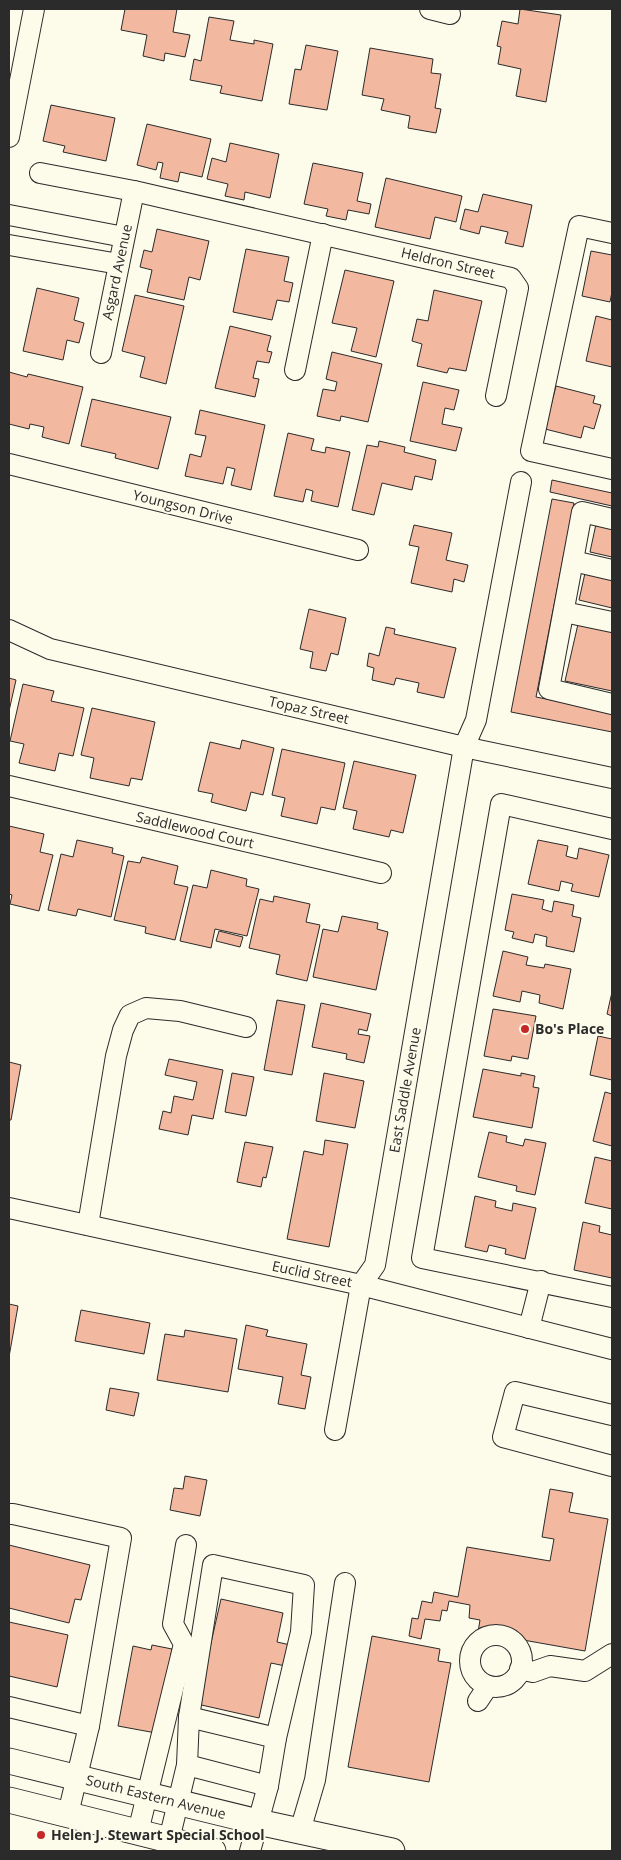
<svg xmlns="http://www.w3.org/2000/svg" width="621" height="1860" viewBox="0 0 621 1860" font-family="'Open Sans',sans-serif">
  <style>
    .building { fill: #f2b8a0; stroke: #2b2b2b }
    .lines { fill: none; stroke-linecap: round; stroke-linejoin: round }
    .minor-casing { stroke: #2b2b2b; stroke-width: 22 }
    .major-casing { stroke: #2b2b2b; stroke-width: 27 }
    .minor { stroke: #fdfbea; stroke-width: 20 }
    .major { stroke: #fdfbea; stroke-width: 25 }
    .poi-dot { fill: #c62828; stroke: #fdfbea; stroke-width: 2 }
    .labels { text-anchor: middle; stroke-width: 4; stroke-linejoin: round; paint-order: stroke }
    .street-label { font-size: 14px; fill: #2b2b2b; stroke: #fdfbea }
    .poi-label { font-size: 14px; font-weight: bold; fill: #2b2b2b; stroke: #fdfbea; text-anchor: start }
  </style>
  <rect width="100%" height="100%" fill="#fdfbea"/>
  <g class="building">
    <polygon points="125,9 177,9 173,32 190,35 185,57 165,53 164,61 143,56 147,35 121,30"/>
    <polygon points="520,9 561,15 546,102 516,96 521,69 498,64 501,47 497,46 502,21 518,24"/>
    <polygon points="209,17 234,21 230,40 254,44 254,40 273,44 262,101 220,93 222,86 190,80 194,59 201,61"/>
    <polygon points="306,45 338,51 327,110 289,104 295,69 301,70"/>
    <polygon points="370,48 433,59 431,73 441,74 435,108 441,109 436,133 408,128 410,116 381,110 384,99 362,95"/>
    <polygon points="51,105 115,118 106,161 63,152 65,146 43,141"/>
    <polygon points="147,124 211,139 202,177 180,172 178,182 160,178 163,163 158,162 156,170 137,165"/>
    <polygon points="230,143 279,154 270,198 245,192 244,200 225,196 228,184 207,179 212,158 226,162"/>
    <polygon points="313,163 363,173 357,201 371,204 369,214 348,210 346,220 326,216 328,209 304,204"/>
    <polygon points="386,178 462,196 456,222 435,217 430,239 375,227"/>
    <polygon points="483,194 532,205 523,247 505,243 508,232 481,226 479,234 460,229 465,209 478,212"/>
    <polygon points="157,229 209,241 200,280 189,277 184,300 147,292 152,270 140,267 144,250 152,252"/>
    <polygon points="246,249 289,257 284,281 293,283 289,302 277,300 272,320 233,312"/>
    <polygon points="591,251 612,255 612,292 610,302 582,296"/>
    <polygon points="345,270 394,281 376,357 351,351 357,328 332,323"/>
    <polygon points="37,288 79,298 74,320 84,323 79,343 67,340 63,360 23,351"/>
    <polygon points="434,290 482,301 466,371 449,368 447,373 417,366 422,344 412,341 417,319 428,321"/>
    <polygon points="135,295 184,306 166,384 140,377 145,357 122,351"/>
    <polygon points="596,316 612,320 612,367 586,361"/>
    <polygon points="230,326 271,336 267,351 272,352 269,363 257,361 253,378 259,379 255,397 215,388"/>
    <polygon points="332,352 382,364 368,422 341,416 340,421 317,416 323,389 335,391 337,382 326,379"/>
    <polygon points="9,372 27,377 28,374 83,387 69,444 42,437 44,427 30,424 29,429 9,424"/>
    <polygon points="423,382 459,390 454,410 445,408 442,424 462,428 456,451 410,441"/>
    <polygon points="556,386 595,396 593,403 601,405 594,429 584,426 581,438 545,429"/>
    <polygon points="92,399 171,417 158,469 115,458 116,454 81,446"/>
    <polygon points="200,410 265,425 251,490 231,485 235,469 227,467 223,484 185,476 190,454 201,457 206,436 195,434"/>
    <polygon points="288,433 314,439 311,450 325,453 326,447 350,452 338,507 311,501 313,491 306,489 303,502 274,496"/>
    <polygon points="379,441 405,447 404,452 436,460 432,480 415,476 412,490 382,483 374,515 352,510 367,445 378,447"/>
    <polygon points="552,480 612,493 612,506 550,492"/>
    <polygon points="552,499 574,503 536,697 612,712 612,732 511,712"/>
    <polygon points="596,524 612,527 612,557 590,552"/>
    <polygon points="414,525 452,533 446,560 468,565 464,582 454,579 452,592 411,583 419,547 409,545"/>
    <polygon points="585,573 612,579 612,608 579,600"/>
    <polygon points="309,609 346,618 338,655 331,653 326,671 310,668 313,652 300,649"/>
    <polygon points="578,624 612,632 612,691 565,681"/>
    <polygon points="386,627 395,629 394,634 456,648 444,698 417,692 419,683 396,678 394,685 372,680 374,668 367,666 369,653 379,656"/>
    <polygon points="9,678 16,680 9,711"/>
    <polygon points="23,684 54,691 51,701 84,708 73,756 59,753 55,771 19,763 24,744 10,741"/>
    <polygon points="92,708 155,722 142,780 131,778 129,786 90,778 94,758 81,755"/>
    <polygon points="242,740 274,748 263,795 251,792 246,811 211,802 213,794 198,791 210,742 240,749"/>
    <polygon points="282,749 345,763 335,810 321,807 317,824 281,816 285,798 272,795"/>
    <polygon points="354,761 416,775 403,833 391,830 389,837 353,829 357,811 343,808"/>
    <polygon points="9,826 44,834 40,852 53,855 39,911 10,904 12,895 9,894"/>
    <polygon points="77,840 113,848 112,853 124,856 111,917 78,909 76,916 48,910 61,854 73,857"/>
    <polygon points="538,840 568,846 566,856 577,859 579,848 609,855 599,897 571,891 573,884 561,881 559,891 528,884"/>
    <polygon points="142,857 178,866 174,884 188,887 175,940 145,933 146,927 114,920 128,861 140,863"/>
    <polygon points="211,870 247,879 246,886 259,889 247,936 215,929 211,948 180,941 193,885 207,888"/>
    <polygon points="512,894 544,900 542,909 552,912 554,901 574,905 572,916 581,918 574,952 546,946 547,937 535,934 533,943 512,938 514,932 505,930"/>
    <polygon points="274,896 310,904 306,922 320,925 307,981 276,974 280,955 249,948 260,899 273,902"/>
    <polygon points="342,916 378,923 377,929 388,932 376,990 313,977 323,929 338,932"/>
    <polygon points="219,931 243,937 240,947 216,941"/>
    <polygon points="503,951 528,957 526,965 544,968 545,964 571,969 563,1009 539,1003 540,995 522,991 520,1002 493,996"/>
    <polygon points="612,992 612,1016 607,1014"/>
    <polygon points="277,1000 305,1005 292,1075 264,1070"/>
    <polygon points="321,1003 371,1014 367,1031 359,1029 358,1034 370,1036 364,1063 346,1059 347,1054 312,1047"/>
    <polygon points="493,1009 536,1016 528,1059 512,1056 511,1061 484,1056"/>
    <polygon points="598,1036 612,1039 612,1080 590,1075"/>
    <polygon points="169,1059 223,1070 213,1119 192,1115 188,1135 159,1129 163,1111 171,1113 174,1096 193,1100 197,1082 165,1075"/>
    <polygon points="9,1062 21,1065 11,1120 9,1120"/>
    <polygon points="483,1069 521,1076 521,1073 535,1076 533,1087 539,1088 532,1128 473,1117"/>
    <polygon points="232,1073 254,1077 246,1116 225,1112"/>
    <polygon points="324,1073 364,1081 355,1128 316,1121"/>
    <polygon points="605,1092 612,1094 612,1146 593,1141"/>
    <polygon points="489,1132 507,1136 506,1142 523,1146 525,1139 546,1143 535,1195 516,1191 517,1186 478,1177"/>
    <polygon points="325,1140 348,1144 329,1247 287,1239 304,1151 323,1155"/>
    <polygon points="245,1142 273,1147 266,1178 263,1177 261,1187 237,1182"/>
    <polygon points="595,1157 612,1161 612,1209 585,1203"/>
    <polygon points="475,1196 496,1201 495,1207 512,1211 513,1203 536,1208 525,1259 505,1254 506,1249 489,1245 487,1252 465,1247"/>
    <polygon points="583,1222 600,1226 599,1232 612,1235 612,1278 574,1270"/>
    <polygon points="9,1304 18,1306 9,1357"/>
    <polygon points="81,1310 150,1323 144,1354 75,1341"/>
    <polygon points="246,1325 268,1330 266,1336 307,1344 301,1375 311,1377 305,1409 278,1404 283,1377 238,1369"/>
    <polygon points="185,1330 237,1339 228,1392 157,1380 165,1334 184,1337"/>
    <polygon points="110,1388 139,1393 134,1416 106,1410"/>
    <polygon points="185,1476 207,1480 200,1516 170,1510 174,1488 183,1489"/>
    <polygon points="550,1489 573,1493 569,1512 608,1519 585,1651 478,1632 480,1620 469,1618 470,1605 449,1601 447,1611 442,1610 440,1621 425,1619 421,1639 409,1636 412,1618 418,1619 422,1601 432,1603 434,1592 458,1597 467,1547 550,1561 554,1539 542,1537"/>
    <polygon points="9,1545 90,1565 81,1600 75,1599 69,1623 9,1608"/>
    <polygon points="221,1599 283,1613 277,1642 295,1646 290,1667 271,1663 259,1718 197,1704"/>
    <polygon points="9,1622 68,1635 57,1687 9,1676"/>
    <polygon points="372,1636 440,1649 438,1661 451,1663 429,1782 348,1767"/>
    <polygon points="152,1645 172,1649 156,1733 118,1726 133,1646 151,1650"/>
  </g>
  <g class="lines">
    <g class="minor-casing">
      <g id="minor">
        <polyline points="430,9 450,14"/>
        <polyline points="9,137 34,9"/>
        <polyline points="40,173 134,191 511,278 518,288 496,396"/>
        <polyline points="9,215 124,237"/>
        <polyline points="612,233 579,226 531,451 612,469"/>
        <polyline points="9,245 119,264"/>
        <polyline points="101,353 134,191"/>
        <polyline points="295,370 323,234"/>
        <polyline points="9,464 358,550"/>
        <polyline points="612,519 582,512 549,689 612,704"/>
        <polyline points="573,561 612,570"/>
        <polyline points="564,612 612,622"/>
        <polyline points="9,630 50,649 464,747 612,778"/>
        <polyline points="9,786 381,873"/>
        <polyline points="612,829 501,804 422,1258 612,1297"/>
        <polyline points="9,1208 361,1285 612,1349"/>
        <polyline points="88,1225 116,1056 123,1030 130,1015 146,1008 180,1011 246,1027"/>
        <polyline points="529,1328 541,1281"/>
        <polyline points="612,1415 515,1392 503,1437 612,1466"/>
        <polyline points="335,1430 361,1285 375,1265 464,747 476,720 521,482"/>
        <polyline points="9,1514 13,1514 121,1538 89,1726"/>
        <circle cx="496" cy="1661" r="26"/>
        <polyline points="520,1669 533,1672 550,1666 585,1671 612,1654"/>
        <polyline points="478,1701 488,1686"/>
        <polyline points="9,1707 89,1726 68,1814"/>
        <polyline points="189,1717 276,1738"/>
        <polyline points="187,1765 268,1786"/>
        <polyline points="300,1831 315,1780 345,1583"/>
        <polyline points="138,1832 184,1644 173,1624 186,1545"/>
        <polyline points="169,1840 187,1765 189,1717 213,1565 304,1585 301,1632 276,1738 268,1786 250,1851"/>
      </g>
    </g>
    <g class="major-casing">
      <g id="major">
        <polyline points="9,1761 258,1822 392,1851"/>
        <polyline points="9,1800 213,1851"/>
      </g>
    </g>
    <use href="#minor" class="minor"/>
    <use href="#major" class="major"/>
  </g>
  <g class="poi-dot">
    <circle cx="525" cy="1029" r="5"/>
    <circle cx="41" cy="1835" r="5"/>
  </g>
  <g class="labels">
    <g class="street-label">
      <text transform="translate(448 263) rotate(13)" y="5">Heldron Street</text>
      <text transform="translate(117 272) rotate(-78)" y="5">Asgard Avenue</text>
      <text transform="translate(183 507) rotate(14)" y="5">Youngson Drive</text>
      <text transform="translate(309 710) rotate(13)" y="5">Topaz Street</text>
      <text transform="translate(195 830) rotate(13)" y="5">Saddlewood Court</text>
      <text transform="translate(405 1090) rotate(-80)" y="5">East Saddle Avenue</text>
      <text transform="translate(312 1274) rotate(12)" y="5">Euclid Street</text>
      <text transform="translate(156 1797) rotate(14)" y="5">South Eastern Avenue</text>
    </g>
    <g class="poi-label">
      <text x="535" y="1034">Bo's Place</text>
      <text x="51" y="1840">Helen J. Stewart Special School</text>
    </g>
  </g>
  <rect width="621" height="1860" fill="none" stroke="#2b2b2b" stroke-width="20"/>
</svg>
